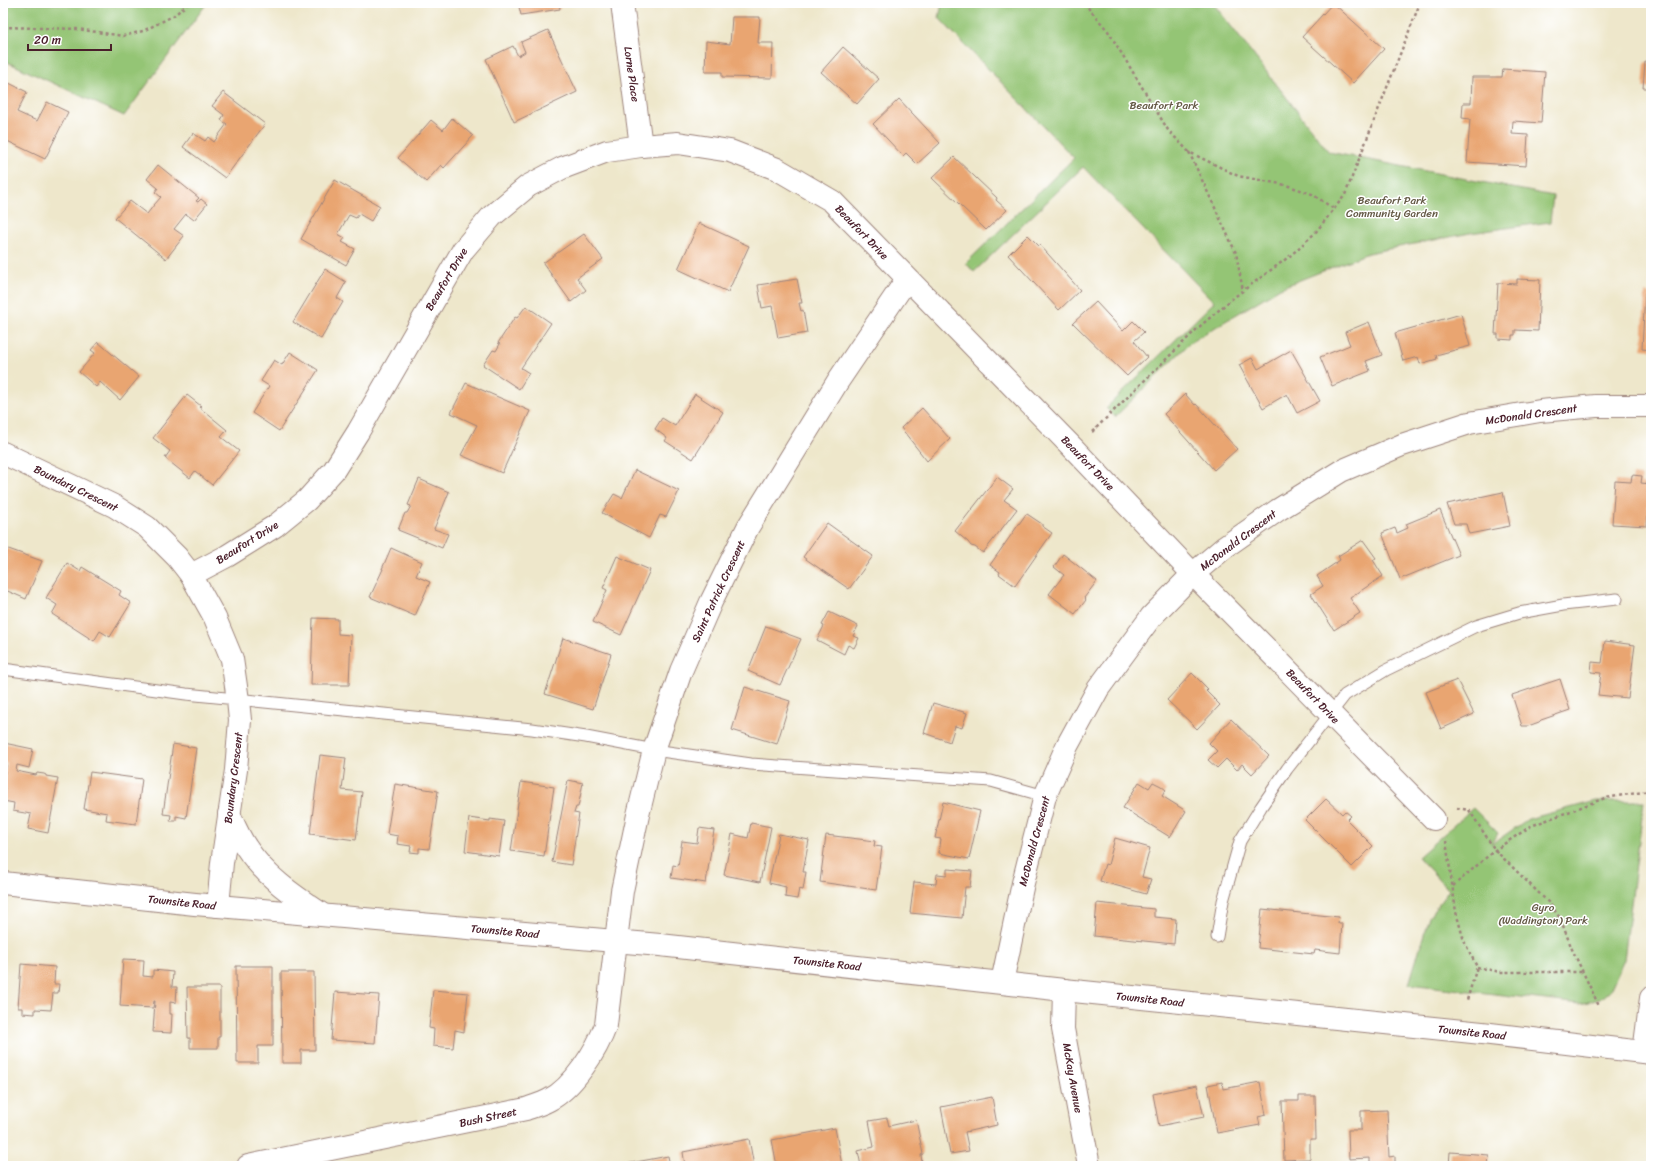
<svg xmlns="http://www.w3.org/2000/svg" width="1654" height="1169" viewBox="0 0 1654 1169" font-family="Sriracha,sans-serif">
  <style>
    .green { fill: #94c575; stroke: #6f7250 }
    .building { fill: #e9a571 }
    .lines { fill: none; stroke-linecap: round; stroke-linejoin: round }
    .service-casing { stroke: #9c837b; stroke-width: 13 }
    .minor-casing { stroke: #9c837b; stroke-width: 24 }
    .tertiary-casing { stroke: #9c837b; stroke-width: 24 }
    .path { stroke: #9c837b; stroke-width: 2.5; stroke-dasharray: 3 3; stroke-linecap: butt }
    .service { stroke: #fff; stroke-width: 11 }
    .minor { stroke: #fff; stroke-width: 22 }
    .tertiary { stroke: #fff; stroke-width: 22 }
    .labels { text-anchor: middle; stroke-width: 3; stroke-linejoin: round; paint-order: stroke }
    .street-label { font-size: 11px; fill: #4a1f2b; stroke: #fff }
    .park-label { font-size: 11px; fill: #645945; stroke: #fff }
  </style>
  <rect width="100%" height="100%" fill="#fff"/>
  <filter id="ink" filterUnits="userSpaceOnUse"><feTurbulence type="fractalNoise" baseFrequency=".025" numOctaves="2"/><feDisplacementMap in="SourceGraphic" scale="8" xChannelSelector="R" yChannelSelector="G"/><feConvolveMatrix kernelMatrix="1 2 1 2 8 2 1 2 1" color-interpolation-filters="sRGB"/></filter>
  <filter id="wash" filterUnits="userSpaceOnUse"><feTurbulence type="fractalNoise" baseFrequency=".012" numOctaves="4" result="noise"/><feDisplacementMap in="SourceGraphic" scale="16" xChannelSelector="R" yChannelSelector="G"/><feGaussianBlur stdDeviation="0.9" result="paint"/><feColorMatrix in="noise" values="0 0 0 0 0 0 0 0 0 0 0 0 0 0 0 0 0 1.4 0 .05"/><feComposite in="paint" operator="in"/></filter>
  <g filter="url(#wash)">
    <rect width="100%" height="100%" fill="#eee7cb"/>
    <g class="green">
      <polygon points="3,3 207,3 124,116 3,60"/>
      <polygon points="942,3 1213,3 1329,152 1553,196 1550,222 1470,233 1368,253 1280,288 1191,342 1115,417 1106,408 1214,302 1083,167 974,272 966,263 1074,158 939,18"/>
      <polygon points="1596,801 1644,801 1624,960 1610,990 1600,999 1580,1004 1409,984 1429,917 1449,890 1418,857 1473,808 1498,833 1492,844 1528,819"/>
    </g>
    <g id="blocks">
      <g class="building">
        <polygon points="518,3 559,3 560,9 521,15"/>
        <polygon points="1333,3 1384,49 1353,83 1302,37"/>
        <polygon points="732,17 760,17 758,43 773,43 772,78 722,77 722,72 705,72 706,41 730,44"/>
        <polygon points="548,30 577,92 514,122 486,59 513,46 518,56 525,52 521,42"/>
        <polygon points="843,47 879,79 857,104 821,72"/>
        <polygon points="1645,62 1651,63 1651,88 1643,88"/>
        <polygon points="1503,69 1545,72 1541,123 1513,121 1512,134 1528,135 1526,166 1467,162 1470,119 1462,118 1463,103 1471,103 1472,77 1502,77"/>
        <polygon points="7,82 27,92 17,112 28,117 37,121 47,102 68,112 45,159 3,139 3,90"/>
        <polygon points="223,92 265,124 225,178 183,147 193,133 205,141 208,137 214,142 221,132 227,124 221,120 224,115 212,106"/>
        <polygon points="899,99 940,143 917,164 906,153 903,156 873,124"/>
        <polygon points="452,118 473,136 444,168 441,165 426,182 398,158 431,120 443,130"/>
        <polygon points="954,157 997,198 996,200 1007,210 986,230 932,178"/>
        <polygon points="158,165 199,198 196,201 198,202 201,199 207,204 194,220 186,214 174,229 184,236 166,259 115,218 130,201 147,214 154,205 161,197 155,192 158,188 147,179"/>
        <polygon points="335,180 380,206 371,221 359,214 356,218 349,215 338,234 345,238 342,242 355,249 346,265 301,239"/>
        <polygon points="699,223 749,246 728,292 678,269"/>
        <polygon points="584,234 603,259 577,278 586,290 571,302 543,263"/>
        <polygon points="1028,235 1039,246 1040,245 1080,290 1059,310 1008,255"/>
        <polygon points="325,269 346,282 337,298 343,302 321,339 293,322"/>
        <polygon points="797,279 802,303 799,303 801,311 803,310 807,333 778,338 772,306 762,308 758,285"/>
        <polygon points="1517,279 1540,280 1538,331 1515,330 1515,335 1512,335 1512,340 1498,339 1498,334 1495,334 1498,283 1517,284"/>
        <polygon points="1645,293 1651,294 1651,350 1642,349"/>
        <polygon points="1096,302 1123,331 1133,321 1144,332 1134,341 1147,357 1127,376 1073,323"/>
        <polygon points="526,306 551,323 521,368 529,373 519,389 483,365 493,350 496,351 500,344 498,343 515,317 517,318"/>
        <polygon points="1461,314 1470,346 1436,355 1437,359 1420,364 1418,357 1403,361 1395,333"/>
        <polygon points="1369,322 1382,355 1366,361 1370,371 1332,386 1320,357 1350,345 1345,332"/>
        <polygon points="98,342 139,377 120,400 100,382 96,387 79,372 95,353 91,350"/>
        <polygon points="1291,350 1320,401 1297,413 1287,394 1263,408 1239,365 1252,358 1258,369"/>
        <polygon points="290,352 318,370 279,431 252,413 269,386 261,381 274,360 282,365"/>
        <polygon points="466,383 530,411 502,473 461,455 477,425 451,413"/>
        <polygon points="695,394 723,412 693,459 665,441 667,438 655,429 662,418 675,426"/>
        <polygon points="1185,394 1195,405 1196,404 1237,449 1214,470 1164,414"/>
        <polygon points="187,395 201,406 199,407 227,430 221,437 239,451 212,485 195,471 190,478 165,458 170,451 153,438"/>
        <polygon points="922,408 950,439 927,461 901,428"/>
        <polygon points="635,470 679,491 666,517 660,515 649,538 602,513 614,494 622,498"/>
        <polygon points="1632,475 1642,476 1641,483 1650,484 1648,508 1651,508 1651,516 1648,515 1647,526 1612,524 1615,481 1631,482"/>
        <polygon points="997,477 1013,489 1004,500 1017,509 983,553 975,547 971,546 968,542 955,531"/>
        <polygon points="419,479 449,492 434,529 448,534 442,548 398,530 405,513 407,513 411,506 408,505"/>
        <polygon points="1503,492 1510,526 1469,534 1466,524 1454,524 1447,504"/>
        <polygon points="1440,510 1459,555 1400,579 1382,533 1395,528 1397,533 1408,528 1406,524"/>
        <polygon points="1026,514 1027,514 1042,524 1042,526 1052,533 1015,586 999,574 1000,572 990,565"/>
        <polygon points="827,523 873,556 849,589 803,557"/>
        <polygon points="1363,540 1376,558 1373,560 1383,576 1350,598 1360,613 1334,630 1311,594 1323,586 1317,576 1340,560 1338,556"/>
        <polygon points="3,547 42,561 26,599 3,589"/>
        <polygon points="391,548 422,562 416,576 430,582 415,616 370,597 383,569 382,569"/>
        <polygon points="1063,554 1097,581 1084,598 1086,600 1075,614 1049,594 1064,575 1054,567"/>
        <polygon points="617,556 650,570 621,635 593,622 607,590 603,588"/>
        <polygon points="67,563 80,571 82,567 121,591 119,595 131,603 110,637 100,631 94,641 52,614 57,605 46,598"/>
        <polygon points="829,612 858,626 853,636 859,638 854,648 848,645 844,654 817,640 824,626 822,625"/>
        <polygon points="313,618 338,619 338,634 351,635 349,685 311,685"/>
        <polygon points="766,626 801,639 780,685 748,671"/>
        <polygon points="563,638 611,654 593,709 545,694"/>
        <polygon points="1605,641 1635,645 1628,698 1598,695 1601,673 1591,672 1592,662 1602,663"/>
        <polygon points="1192,673 1208,689 1206,691 1220,705 1197,729 1167,700"/>
        <polygon points="1560,679 1570,710 1541,720 1539,722 1528,726 1522,726 1512,695"/>
        <polygon points="1457,680 1474,714 1441,729 1426,692"/>
        <polygon points="745,687 790,701 777,744 732,730"/>
        <polygon points="933,703 967,713 962,728 955,726 950,742 924,733"/>
        <polygon points="1231,719 1269,756 1252,774 1242,764 1237,770 1226,759 1217,768 1208,760 1217,751 1209,743"/>
        <polygon points="4,743 33,749 29,768 17,765 16,771 36,775 37,773 44,774 46,775 46,776 58,778 48,833 28,829 31,814 13,811 14,803 3,801 5,788 3,788 3,780 7,763 3,763"/>
        <polygon points="173,744 196,748 186,818 176,816 176,821 170,821 171,815 163,814"/>
        <polygon points="320,755 346,758 342,790 362,792 356,840 310,834"/>
        <polygon points="90,772 142,779 136,824 106,820 107,813 84,809"/>
        <polygon points="568,780 583,783 578,807 576,807 574,813 579,814 571,865 552,862"/>
        <polygon points="521,782 554,787 544,856 511,851"/>
        <polygon points="1139,782 1149,788 1153,782 1161,786 1166,790 1162,796 1186,811 1170,837 1123,808"/>
        <polygon points="395,784 438,791 429,849 419,848 419,853 410,852 411,846 397,844 398,836 387,834"/>
        <polygon points="1326,799 1342,814 1345,811 1351,816 1347,820 1373,846 1352,867 1305,820"/>
        <polygon points="943,802 980,811 969,859 939,853 941,839 935,838"/>
        <polygon points="469,818 490,821 490,819 504,821 499,856 465,851"/>
        <polygon points="751,823 771,827 760,882 724,875 732,834 748,838"/>
        <polygon points="699,828 714,830 706,883 671,878 673,865 678,866 682,841 697,843"/>
        <polygon points="779,834 809,840 803,872 806,872 803,890 799,889 797,899 785,897 786,887 769,883"/>
        <polygon points="826,835 875,841 874,846 882,847 876,890 820,882"/>
        <polygon points="1115,838 1150,848 1142,877 1151,879 1146,894 1100,881 1105,864 1108,865"/>
        <polygon points="947,869 972,871 970,887 965,887 962,918 910,913 914,882 936,884 937,874 947,875"/>
        <polygon points="1097,903 1154,909 1154,917 1176,919 1174,944 1094,936"/>
        <polygon points="1262,909 1339,917 1338,923 1342,923 1340,953 1315,950 1314,954 1258,948"/>
        <polygon points="123,959 144,960 143,976 153,977 153,970 173,972 172,987 177,987 176,1003 170,1002 170,1014 172,1014 171,1033 153,1032 155,1001 154,1001 153,1008 120,1006"/>
        <polygon points="21,964 55,967 54,984 59,984 58,993 53,993 51,1010 35,1009 35,1014 22,1013 22,1008 18,1008"/>
        <polygon points="236,966 273,966 273,1046 258,1046 258,1063 237,1063"/>
        <polygon points="281,972 314,972 315,1050 301,1050 301,1063 282,1063"/>
        <polygon points="187,987 220,987 220,1037 218,1037 218,1048 190,1048 190,1038 188,1038"/>
        <polygon points="433,990 468,993 464,1032 455,1030 453,1048 433,1046 434,1029 429,1028"/>
        <polygon points="335,992 379,995 375,1043 331,1040"/>
        <polygon points="1222,1082 1223,1089 1260,1082 1266,1115 1258,1117 1260,1125 1217,1133 1208,1085"/>
        <polygon points="1197,1085 1204,1117 1159,1126 1153,1094"/>
        <polygon points="1299,1096 1315,1096 1316,1139 1310,1139 1310,1159 1284,1160 1282,1101 1299,1101"/>
        <polygon points="992,1097 997,1125 965,1132 969,1151 950,1154 941,1107"/>
        <polygon points="1387,1110 1389,1157 1395,1156 1395,1166 1370,1166 1370,1158 1349,1159 1348,1130 1361,1130 1361,1111"/>
        <polygon points="887,1118 889,1126 916,1120 923,1154 921,1155 922,1163 912,1166 861,1166 858,1151 874,1147 869,1121"/>
        <polygon points="835,1128 842,1165 828,1166 827,1161 803,1166 777,1166 772,1140"/>
        <polygon points="749,1139 754,1166 685,1166 683,1152"/>
        <polygon points="1450,1152 1489,1155 1488,1166 1449,1166"/>
        <polygon points="668,1156 670,1166 620,1166 620,1165"/>
      </g>
    </g>
  </g>
  <g filter="url(#ink)">
    <use href="#blocks" fill-opacity="0" stroke="#9c837b" stroke-width="1"/>
    <g class="lines">
      <g class="service-casing">
        <g id="service">
          <polyline points="3,669 186,694 532,729 586,737 654,750 751,764 991,781 1045,796"/>
          <polyline points="1217,937 1223,901 1240,841 1261,807 1287,769 1345,695 1386,670 1476,626 1519,613 1563,605 1617,599"/>
        </g>
      </g>
      <g class="minor-casing">
        <g id="minor">
          <polyline points="622,3 641,146"/>
          <polyline points="191,575 227,556 275,526 307,500 334,470 358,432 463,250 492,216 528,186 562,168 607,151 641,146 678,143 730,151 777,169 832,201 1074,449 1193,574 1434,819"/>
          <polyline points="1002,982 1023,883 1045,796 1067,746 1098,689 1151,617 1193,574 1225,547 1278,510 1341,471 1402,445 1469,423 1540,411 1596,406 1651,406"/>
          <polyline points="1064,990 1063,1029 1089,1166"/>
          <path d="M248 1166 526 1109C533 1106 542 1104 549 1100 573 1088 597 1050 606 1025L622 891 638 815 654 750 681 671 711 602 748 527 838 381 907 279"/>
        </g>
      </g>
      <g class="tertiary-casing">
        <g id="tertiary">
          <polyline points="3,453 114,506 147,527 177,557 191,575 215,618 232,659 238,700 240,720 236,770 222,863 218,906"/>
          <path d="M229 814C234 825 239 837 246 847 265 876 291 894 320 913"/>
          <polyline points="3,883 195,904 660,945 1064,990 1482,1033 1651,1053"/>
          <polyline points="1644,1052 1651,998"/>
        </g>
      </g>
      <g class="path">
        <polyline points="1084,3 1108,31 1168,130 1189,152 1238,176 1286,185 1312,194 1334,209"/>
        <polyline points="3,27 77,29 123,36 143,31 173,16 189,3"/>
        <polyline points="1189,152 1236,253 1243,291"/>
        <polyline points="1092,432 1198,328 1233,298 1290,256 1315,233 1345,195 1420,3"/>
        <polyline points="1457,808 1469,810 1495,850 1550,904 1560,918 1572,949 1599,1006"/>
        <polyline points="1446,841 1456,912 1464,941 1477,967 1467,1000"/>
        <polyline points="1453,886 1495,850 1531,826 1605,798 1649,791"/>
        <polyline points="1477,967 1500,972 1582,972"/>
      </g>
      <use href="#service" class="service"/>
      <use href="#minor" class="minor"/>
      <use href="#tertiary" class="tertiary"/>
    </g>
  </g>
  <g class="labels">
    <g class="street-label">
      <text transform="translate(632 74) rotate(82)" y="4">Lorne Place</text>
      <text transform="translate(862 232) rotate(46)" y="4">Beaufort Drive</text>
      <text transform="translate(446 279) rotate(-59)" y="4">Beaufort Drive</text>
      <text transform="translate(1531 414) rotate(-8)" y="4">McDonald Crescent</text>
      <text transform="translate(1088 463) rotate(46)" y="4">Beaufort Drive</text>
      <text transform="translate(76 488) rotate(26)" y="4">Boundary Crescent</text>
      <text transform="translate(1238 540) rotate(-37)" y="4">McDonald Crescent</text>
      <text transform="translate(247 542) rotate(-32)" y="4">Beaufort Drive</text>
      <text transform="translate(718 591) rotate(-65)" y="4">Saint Patrick Crescent</text>
      <text transform="translate(1313 696) rotate(46)" y="4">Beaufort Drive</text>
      <text transform="translate(233 778) rotate(-83)" y="4">Boundary Crescent</text>
      <text transform="translate(1034 841) rotate(-75)" y="4">McDonald Crescent</text>
      <text transform="translate(182 902) rotate(6)" y="4">Townsite Road</text>
      <text transform="translate(505 931) rotate(5)" y="4">Townsite Road</text>
      <text transform="translate(827 963) rotate(6)" y="4">Townsite Road</text>
      <text transform="translate(1150 999) rotate(6)" y="4">Townsite Road</text>
      <text transform="translate(1472 1032) rotate(6)" y="4">Townsite Road</text>
      <text transform="translate(1073 1078) rotate(80)" y="4">McKay Avenue</text>
      <text transform="translate(488 1117) rotate(-12)" y="4">Bush Street</text>
    </g>
    <g class="park-label">
      <text x="1164" y="109">Beaufort Park</text>
      <text x="1392" y="204">Beaufort Park<tspan x="1392" dy="13">Community Garden</tspan></text>
      <text x="1543" y="911">Gyro<tspan x="1543" dy="13">(Waddington) Park</tspan></text>
    </g>
  </g>
  <rect width="1654" height="1169" fill="none" stroke="#fff" stroke-width="16"/>
  <path d="M28 44v6h83v-6" fill="none" stroke="#4a1f2b" stroke-width="2"/>
  <text x="34" y="44" font-size="12" fill="#4a1f2b" stroke="#ffffff" stroke-width="3" paint-order="stroke">20 m</text>
</svg>
